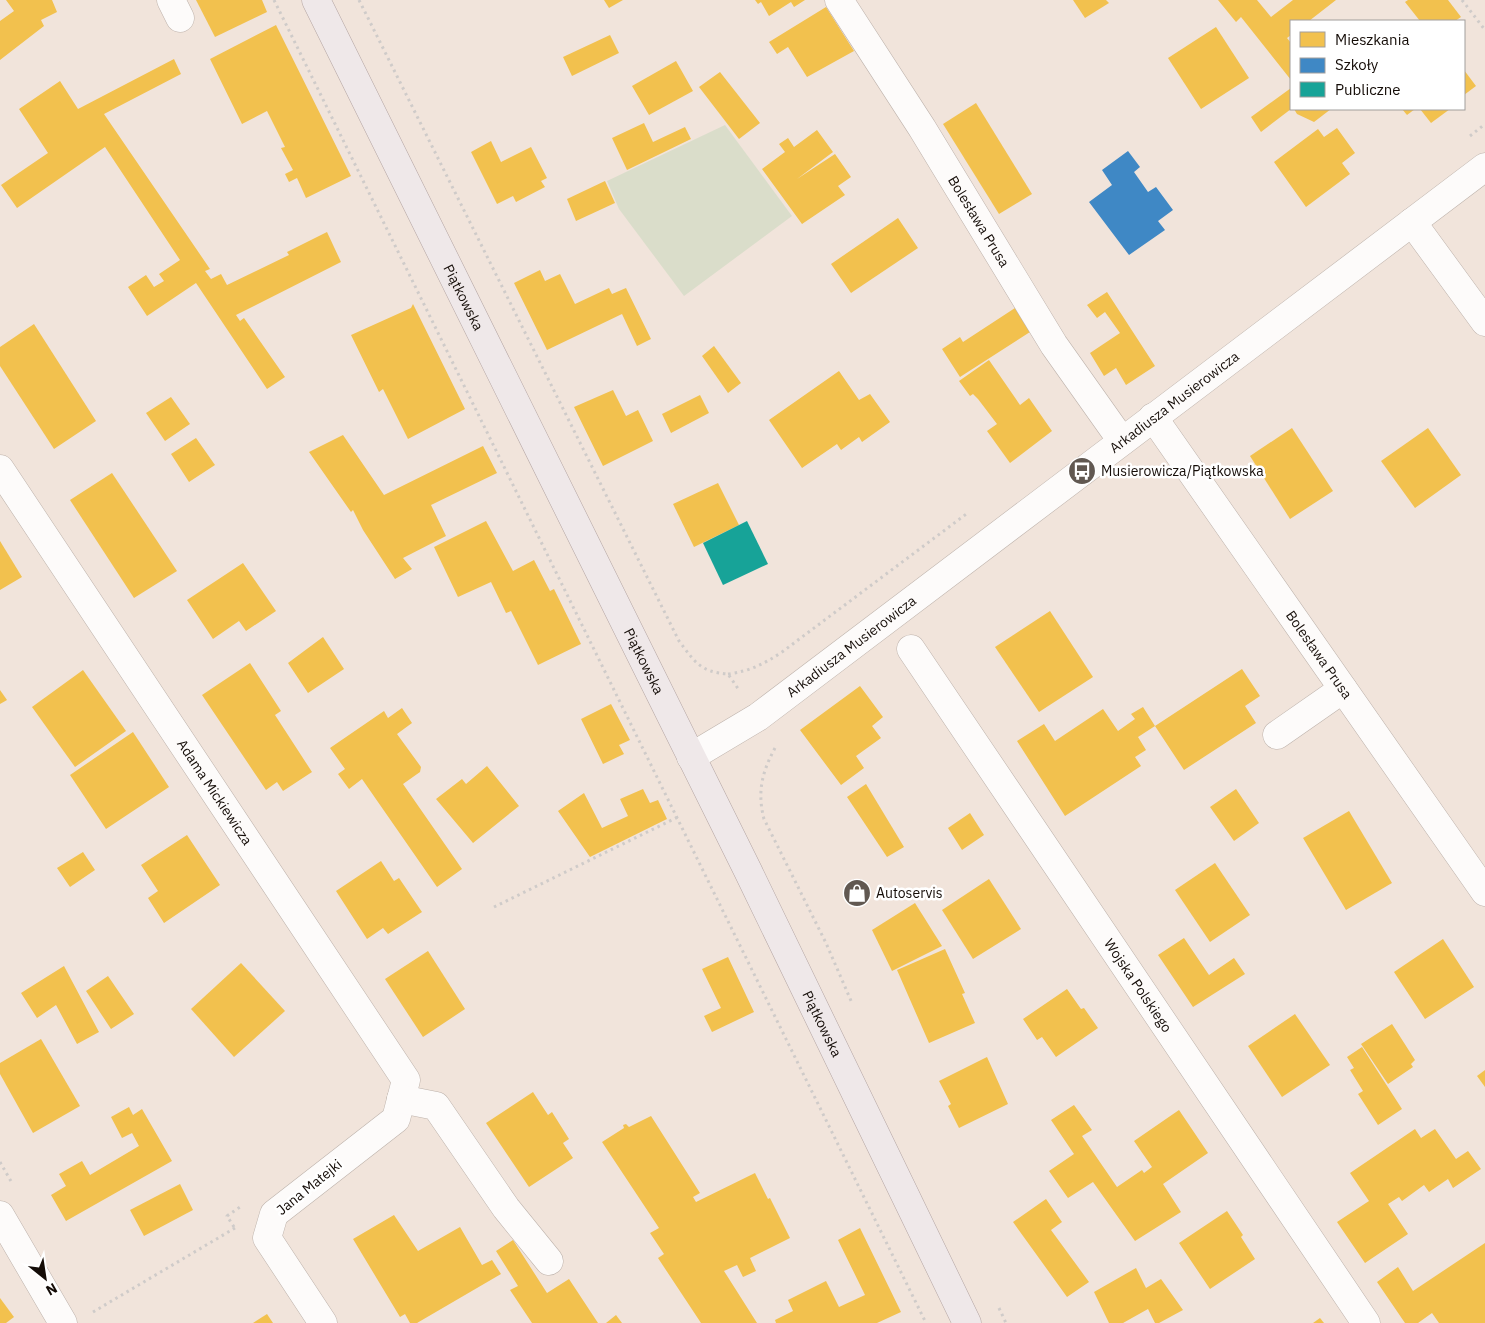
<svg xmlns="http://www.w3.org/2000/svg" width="1485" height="1323" viewBox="0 0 1485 1323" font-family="'IBM Plex Sans',sans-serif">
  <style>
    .green { fill: #daddca }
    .homes { fill: #f2c14e }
    .schools { fill: #3f88c5 }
    .public { fill: #17a398 }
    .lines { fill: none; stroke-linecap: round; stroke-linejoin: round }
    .minor-casing { stroke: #bdb2ab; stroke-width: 29 }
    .major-casing { stroke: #b3a4a2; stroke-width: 29 }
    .path { stroke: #cfcbc9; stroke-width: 3; stroke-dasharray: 2.5 4; stroke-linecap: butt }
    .minor { stroke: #fdfbfa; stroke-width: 28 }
    .major { stroke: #efe8e9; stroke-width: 28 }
    .labels { text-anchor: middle; stroke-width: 5; stroke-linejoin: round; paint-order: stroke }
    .street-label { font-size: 14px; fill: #140c07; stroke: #fff }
    .poi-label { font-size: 14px; fill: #140c07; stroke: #fff; text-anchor: start }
  </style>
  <rect width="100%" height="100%" fill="#f1e4db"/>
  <polygon class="green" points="725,125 792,216 684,296 619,209 607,181"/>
  <g class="homes">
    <polygon points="6,0 52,0 57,12 41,20 44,26 0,60 0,21 14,11"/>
    <polygon points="196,0 262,0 267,12 215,37"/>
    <polygon points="604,0 623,0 609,8"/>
    <polygon points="755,0 805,0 794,7 791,2 769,16 761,2 758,4"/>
    <polygon points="1073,0 1106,0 1109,3 1085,18"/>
    <polygon points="1218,0 1257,0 1271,17 1293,0 1336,0 1309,21 1291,21 1291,35 1287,38 1291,43 1291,80 1241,17 1236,22"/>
    <polygon points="1408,0 1448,0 1461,17 1455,21 1420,21 1405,2"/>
    <polygon points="826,7 854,51 807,77 788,47 777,54 769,42"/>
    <polygon points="276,25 351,176 306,198 297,178 289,182 285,174 293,170 281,148 285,147 267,111 242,124 210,59"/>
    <polygon points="1216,27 1249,78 1201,109 1168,58"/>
    <polygon points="610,35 619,53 572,76 563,57"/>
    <polygon points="174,59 181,74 104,114 210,269 205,271 211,279 221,274 227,285 289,255 287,252 327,232 341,262 236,315 240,321 244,318 285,377 267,389 196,283 147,316 128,287 146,275 154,287 164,281 159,274 180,260 105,147 17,208 1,185 48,153 19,109 60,81 78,109"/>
    <polygon points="676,61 693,91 649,115 632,86"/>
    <polygon points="1464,70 1476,86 1464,95"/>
    <polygon points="720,72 760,123 739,139 699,87"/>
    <polygon points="1291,88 1291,109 1261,132 1251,117"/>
    <polygon points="976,103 1032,194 999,214 943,124"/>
    <polygon points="1294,109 1331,109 1314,122 1297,114"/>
    <polygon points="1402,109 1415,109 1407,115"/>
    <polygon points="1420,109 1450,109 1431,123"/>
    <polygon points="644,123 653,142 685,127 691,139 627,170 612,138"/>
    <polygon points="1337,128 1355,153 1342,163 1350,174 1306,207 1274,162 1318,129 1324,137"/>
    <polygon points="817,130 833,152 797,179 835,154 851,177 838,186 845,195 802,224 762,169 785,152 779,144 788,138 794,147"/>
    <polygon points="491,141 501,162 531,147 547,178 541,181 545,187 516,202 513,196 497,204 471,152"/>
    <polygon points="605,181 615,203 576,221 567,199"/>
    <polygon points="898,218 918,248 851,293 831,264"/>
    <polygon points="540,270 545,281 560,274 575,304 609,288 612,294 626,288 651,339 637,346 622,314 547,350 514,283"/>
    <polygon points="1107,292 1155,366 1126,385 1116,368 1104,376 1090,353 1120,333 1105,312 1097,318 1087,305"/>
    <polygon points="413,304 465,409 408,439 383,389 379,392 351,335 411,308"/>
    <polygon points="1015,308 1030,332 960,377 942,349 960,337 963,342"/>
    <polygon points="34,324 96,421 54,449 0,366 0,347"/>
    <polygon points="714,346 741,383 728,393 702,356"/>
    <polygon points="989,360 1020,405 1029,398 1052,431 1010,463 987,431 997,424 978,399 973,394 970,396 959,381"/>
    <polygon points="839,371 859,400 870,394 890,422 862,442 859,437 841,450 837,444 802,468 769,420"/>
    <polygon points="613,390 626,416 638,410 653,441 603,466 574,407"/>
    <polygon points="700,395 709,413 671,433 662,414"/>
    <polygon points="171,397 190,424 165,441 146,413"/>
    <polygon points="1292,428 1333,491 1290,519 1250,456"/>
    <polygon points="1428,428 1461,475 1415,508 1381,461"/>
    <polygon points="343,435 384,495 483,446 497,473 431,505 446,536 403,558 412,569 395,579 363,530 353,510 351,512 309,452"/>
    <polygon points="196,438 215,465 189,482 171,454"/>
    <polygon points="112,473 177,571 134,598 70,500"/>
    <polygon points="718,483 739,525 694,547 673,504"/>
    <polygon points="486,521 513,571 534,560 550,591 554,589 581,644 538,665 511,611 506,613 491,582 458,597 434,547"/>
    <polygon points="0,541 22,577 0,590"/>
    <polygon points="243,563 276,611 246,631 239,621 213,639 187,600"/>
    <polygon points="1050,611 1093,677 1039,712 995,647"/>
    <polygon points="323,637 344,669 308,693 288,663"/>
    <polygon points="250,663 281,711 275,715 312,772 283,791 277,782 266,790 202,695"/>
    <polygon points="1242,669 1260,696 1245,706 1256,723 1184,770 1155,726"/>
    <polygon points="83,670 126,731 75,767 32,707"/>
    <polygon points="860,686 883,717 872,726 881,738 856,756 864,768 841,785 800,730"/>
    <polygon points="0,690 7,700 0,704"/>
    <polygon points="611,704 630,740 619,745 624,754 603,764 581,719"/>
    <polygon points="1143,707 1155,726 1138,737 1146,750 1135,757 1141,766 1065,816 1017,741 1044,724 1055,741 1103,709 1118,731 1135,719 1131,714"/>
    <polygon points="402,708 412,723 397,734 421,767 420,772 403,784 462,869 437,887 362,779 349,789 338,774 345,769 330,748 384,711 388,718"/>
    <polygon points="133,732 169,787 106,829 70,775"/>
    <polygon points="487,766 519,806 473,843 436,799 462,779 466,784"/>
    <polygon points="866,784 904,847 887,857 847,797"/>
    <polygon points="643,789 650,803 658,800 667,819 590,857 558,811 584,793 602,828 628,816 620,799"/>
    <polygon points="1236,789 1259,823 1234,841 1210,807"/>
    <polygon points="1349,811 1392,883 1346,910 1303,838"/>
    <polygon points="970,813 984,835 962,850 948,828"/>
    <polygon points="187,835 220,885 164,923 148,898 158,891 141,865"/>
    <polygon points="83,852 95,870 70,887 57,868"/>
    <polygon points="381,861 394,881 399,878 422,912 388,934 383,928 367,939 336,891"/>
    <polygon points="1215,863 1250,915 1210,942 1175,890"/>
    <polygon points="989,879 1021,929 973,959 942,910"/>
    <polygon points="915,903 942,946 892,971 872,930"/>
    <polygon points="1184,938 1209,975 1234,958 1245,974 1193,1007 1158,955"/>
    <polygon points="1443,939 1474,987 1425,1019 1394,972"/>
    <polygon points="945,949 965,993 962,994 975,1023 929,1043 897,970"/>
    <polygon points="428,951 465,1009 423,1037 385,979"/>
    <polygon points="728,957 754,1012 712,1032 704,1016 721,1008 702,969"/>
    <polygon points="241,963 285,1011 234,1057 191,1009"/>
    <polygon points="64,966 99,1032 77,1044 56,1005 37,1018 21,993"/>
    <polygon points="108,976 134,1014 111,1029 86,991"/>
    <polygon points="1067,989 1081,1009 1084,1008 1098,1028 1056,1057 1042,1037 1037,1040 1023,1019"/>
    <polygon points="1295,1014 1330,1065 1282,1097 1248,1046"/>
    <polygon points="1392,1024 1415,1060 1411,1064 1413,1067 1388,1084 1361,1044"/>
    <polygon points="41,1039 80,1106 33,1133 0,1074 0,1063"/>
    <polygon points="1362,1047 1402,1109 1378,1125 1358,1094 1363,1091 1350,1070 1354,1068 1347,1057"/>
    <polygon points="987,1057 1008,1104 959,1128 948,1106 951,1104 939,1081"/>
    <polygon points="1485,1070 1485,1087 1477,1076"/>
    <polygon points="533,1092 548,1115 552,1112 569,1139 563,1143 573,1158 529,1187 486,1123"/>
    <polygon points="1074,1105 1092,1130 1082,1136 1117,1187 1142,1170 1144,1173 1152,1167 1134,1141 1179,1110 1208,1153 1163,1184 1181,1212 1135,1241 1093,1182 1068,1198 1049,1171 1074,1154 1051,1120"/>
    <polygon points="129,1107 133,1115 142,1109 172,1161 66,1221 51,1195 66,1186 59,1174 82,1161 90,1175 139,1146 132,1133 122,1138 111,1117"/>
    <polygon points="651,1116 700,1193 693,1197 696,1202 755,1173 768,1199 770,1198 790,1238 750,1258 756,1271 743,1277 737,1265 724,1271 757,1323 701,1323 658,1258 664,1254 650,1233 659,1228 602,1142 624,1128 623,1125 626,1124 629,1127"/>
    <polygon points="1415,1129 1421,1138 1435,1129 1456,1159 1468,1151 1481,1169 1453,1188 1448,1179 1429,1192 1424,1185 1402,1201 1399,1197 1388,1204 1408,1234 1365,1263 1337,1222 1369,1201 1350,1173"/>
    <polygon points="180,1184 193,1210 144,1236 130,1210"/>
    <polygon points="1046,1199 1062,1222 1051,1230 1089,1282 1067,1297 1013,1222"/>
    <polygon points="1227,1211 1243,1235 1241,1237 1255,1259 1210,1289 1179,1243"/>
    <polygon points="394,1215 418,1251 460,1227 482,1265 492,1260 501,1274 417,1323 410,1323 405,1314 400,1317 353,1239"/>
    <polygon points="860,1228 901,1312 877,1323 776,1323 775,1320 793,1311 788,1300 826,1281 839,1307 865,1295 838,1240"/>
    <polygon points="513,1240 547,1293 569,1279 598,1323 532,1323 510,1290 518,1286 496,1251"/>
    <polygon points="1485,1243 1485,1323 1439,1323 1432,1313 1418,1323 1405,1323 1377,1282 1398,1267 1413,1291"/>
    <polygon points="1136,1268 1146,1288 1161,1279 1183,1310 1159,1323 1155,1323 1148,1309 1123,1323 1109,1323 1094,1292"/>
    <polygon points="0,1298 14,1317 6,1323 0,1323"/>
    <polygon points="267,1314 273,1323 253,1323"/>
    <polygon points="616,1315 622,1323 606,1323"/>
    <polygon points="1320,1318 1324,1323 1313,1323"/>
  </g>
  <polygon class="schools" points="1128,151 1140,167 1134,172 1148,192 1156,187 1173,210 1158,221 1165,230 1129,255 1089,202 1112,185 1102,170"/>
  <polygon class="public" points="747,521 768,564 723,585 703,543"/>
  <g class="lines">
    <g class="minor-casing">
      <g id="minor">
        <polyline points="171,0 180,18"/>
        <path id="s1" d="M839 0 922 128 1054 345 1122 441"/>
        <polyline points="1412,222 1485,322"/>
        <path id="s2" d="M1153 417 1485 892"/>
        <path id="s3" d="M0 469 406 1080 396 1119 274 1214 267 1238 323 1323"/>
        <path id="s4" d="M911 649 1366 1323"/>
        <polyline points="1277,735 1343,689"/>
        <path id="s5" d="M691 757 758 717 1485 167"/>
        <polyline points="401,1099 436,1106 506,1208 549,1261"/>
        <polyline points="0,1215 63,1323"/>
      </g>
    </g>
    <g class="major-casing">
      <g id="major">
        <path id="s6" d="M316 0 748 871 967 1323"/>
      </g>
    </g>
    <g class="path">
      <polyline points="274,0 926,1323"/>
      <path d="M359 0 679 641C695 662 700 672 728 674L739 690"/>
      <polyline points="1462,0 1485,30"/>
      <polyline points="1470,136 1485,124"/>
      <path d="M728 674C750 671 764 664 782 652L969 512"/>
      <path d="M775 748C762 772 757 792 764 819L826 943 852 1003"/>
      <polyline points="494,907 678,817"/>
      <polyline points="0,1162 12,1183"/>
      <polyline points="234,1227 227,1216 240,1207"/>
      <polyline points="999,1308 1006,1323"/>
      <polyline points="93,1312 235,1228"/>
    </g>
    <use href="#minor" class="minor"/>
    <use href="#major" class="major"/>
  </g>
  <defs>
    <g id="bus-disc" transform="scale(1.4375)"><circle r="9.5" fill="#615851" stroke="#fff"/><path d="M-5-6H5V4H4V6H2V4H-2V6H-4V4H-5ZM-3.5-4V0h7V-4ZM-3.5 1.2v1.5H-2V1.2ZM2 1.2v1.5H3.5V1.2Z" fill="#fff"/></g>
    <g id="shop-disc" transform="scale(1.4375)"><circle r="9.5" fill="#615851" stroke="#fff"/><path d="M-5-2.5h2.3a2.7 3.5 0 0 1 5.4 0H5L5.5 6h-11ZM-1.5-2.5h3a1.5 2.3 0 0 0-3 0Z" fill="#fff"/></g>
  </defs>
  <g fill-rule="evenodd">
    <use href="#bus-disc" x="1082" y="471"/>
    <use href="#shop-disc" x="857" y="893"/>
  </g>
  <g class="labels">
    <g class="street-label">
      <text dy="5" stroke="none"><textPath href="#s1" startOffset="262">Bolesława Prusa</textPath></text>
      <text dy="5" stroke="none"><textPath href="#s6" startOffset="332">Piątkowska</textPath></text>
      <text dy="5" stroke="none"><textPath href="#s5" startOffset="600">Arkadiusza Musierowicza</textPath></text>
      <text dy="5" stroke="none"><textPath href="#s5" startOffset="195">Arkadiusza Musierowicza</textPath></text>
      <text dy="5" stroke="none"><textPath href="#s2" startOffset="290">Bolesława Prusa</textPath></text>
      <text dy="5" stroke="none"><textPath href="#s6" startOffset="738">Piątkowska</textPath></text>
      <text dy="5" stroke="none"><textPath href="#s3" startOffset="388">Adama Mickiewicza</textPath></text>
      <text dy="5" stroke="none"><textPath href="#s4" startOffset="406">Wojska Polskiego</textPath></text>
      <text dy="5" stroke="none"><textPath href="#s6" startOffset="1142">Piątkowska</textPath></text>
      <text transform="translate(309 1187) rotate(-39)" y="5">Jana Matejki</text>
    </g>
    <g class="poi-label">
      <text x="1101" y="476">Musierowicza/Piątkowska</text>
      <text x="876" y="898">Autoservis</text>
    </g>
  </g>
  <rect x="1290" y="20" width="175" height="90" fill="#ffffff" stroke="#a19e9c"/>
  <rect x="1300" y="32" width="25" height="15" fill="#f2c14e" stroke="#a19e9c"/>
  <text x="1335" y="45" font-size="15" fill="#140c07">Mieszkania</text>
  <rect x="1300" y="58" width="25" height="15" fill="#3f88c5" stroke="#a19e9c"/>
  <text x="1335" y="70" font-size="15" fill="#140c07">Szkoły</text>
  <rect x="1300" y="82" width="25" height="15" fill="#17a398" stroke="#a19e9c"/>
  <text x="1335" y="95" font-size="15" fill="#140c07">Publiczne</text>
  <g transform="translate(45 1278) rotate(150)" stroke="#ffffff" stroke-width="4" paint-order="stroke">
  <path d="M0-4L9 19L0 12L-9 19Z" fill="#140c07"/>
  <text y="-8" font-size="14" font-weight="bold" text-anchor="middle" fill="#140c07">N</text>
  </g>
</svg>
